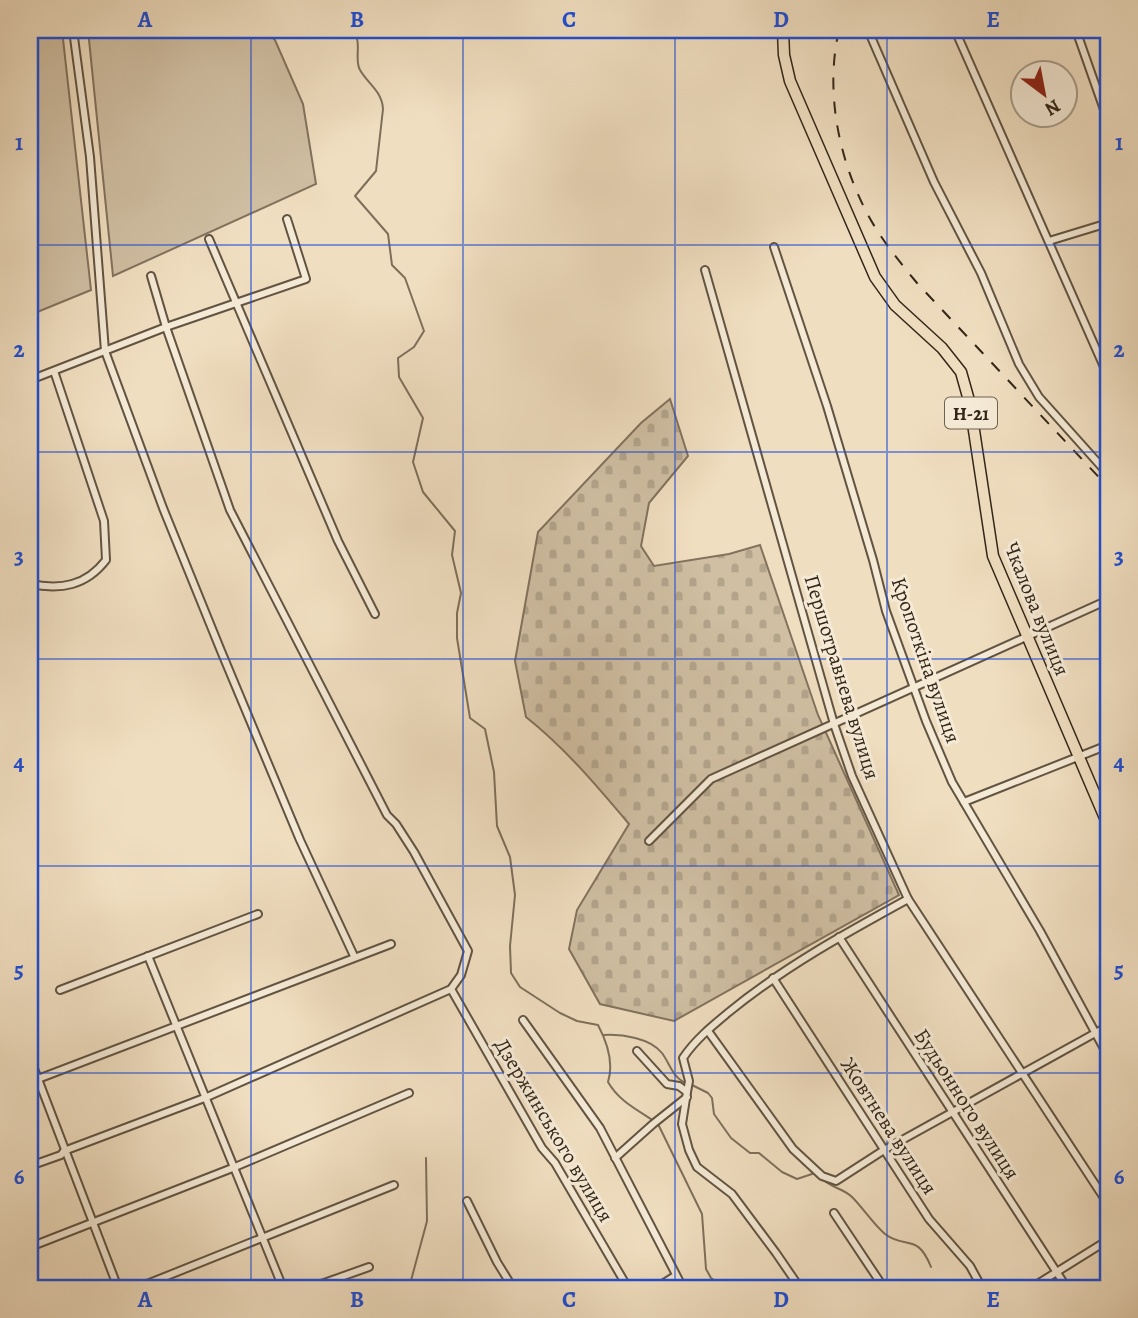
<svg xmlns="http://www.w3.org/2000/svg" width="1138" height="1318" viewBox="0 0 1138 1318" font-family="Alegreya,serif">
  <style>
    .green { fill: #d0bfa3; stroke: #82725e; stroke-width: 2 }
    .cemetery { fill: url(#cemetery-stones); stroke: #82725e; stroke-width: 2 }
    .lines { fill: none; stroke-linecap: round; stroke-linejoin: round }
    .stream { stroke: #7e6f5b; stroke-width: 2 }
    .street-casing { stroke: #625442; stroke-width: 10 }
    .primary-casing { stroke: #332618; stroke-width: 13 }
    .street { stroke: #f5ead6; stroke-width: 6 }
    .primary { stroke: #f0dec0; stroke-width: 10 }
    .rail { stroke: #332618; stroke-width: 2; stroke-dasharray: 12 12; stroke-linecap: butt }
    .grid { fill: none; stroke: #1d4ed8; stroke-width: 2; stroke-opacity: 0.55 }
    .labels { text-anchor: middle; stroke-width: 6; stroke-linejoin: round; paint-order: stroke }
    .shield { fill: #f5ead6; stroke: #6d6151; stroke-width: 2 }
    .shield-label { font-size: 19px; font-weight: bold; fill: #332618 }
    .street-label { font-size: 21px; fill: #332618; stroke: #f5ead6 }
    .neatline { fill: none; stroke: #1d4ed8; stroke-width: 2.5 }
    .grid-label { font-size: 23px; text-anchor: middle; font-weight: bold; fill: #1d4ed8 }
  </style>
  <defs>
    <pattern id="cemetery-stones" width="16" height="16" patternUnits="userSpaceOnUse" patternTransform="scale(1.75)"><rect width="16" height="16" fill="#d0bfa3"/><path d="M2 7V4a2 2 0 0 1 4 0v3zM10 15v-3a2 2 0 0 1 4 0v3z" fill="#b3a48c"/></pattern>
  </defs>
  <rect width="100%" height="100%" fill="#f0dec0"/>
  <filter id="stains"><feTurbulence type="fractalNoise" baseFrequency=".00286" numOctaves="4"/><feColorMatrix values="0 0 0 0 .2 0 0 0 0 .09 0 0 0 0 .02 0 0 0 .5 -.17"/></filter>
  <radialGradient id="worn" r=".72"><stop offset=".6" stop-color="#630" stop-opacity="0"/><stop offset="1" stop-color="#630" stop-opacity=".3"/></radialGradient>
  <g class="green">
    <polygon points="30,30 62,30 91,290 30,315"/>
    <polygon points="88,30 265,30 275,40 303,104 316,184 113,276"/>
  </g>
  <path class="cemetery" d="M670 399 688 456 649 503 641 546 654 566 729 554 760 545 818 715 899 895 674 1021 600 1004 569 949 577 910 629 824C597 786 565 748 526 717L515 661 538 532 641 423Z"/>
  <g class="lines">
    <g class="stream">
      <path d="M354 30C362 44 354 60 360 70 368 84 382 91 383 109L376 171 355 196 388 234 392 265 405 278 424 331 414 347 398 358 399 377 423 418 413 462 423 492 455 531 452 555 461 593 457 613V638L470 718 485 729 494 772 497 826 510 857 515 895 510 946 511 973 520 987 560 1013 577 1021 598 1025C607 1042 614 1063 608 1082 619 1101 636 1109 654 1121"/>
      <path d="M604 1035C622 1034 650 1038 662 1053 670 1064 673 1078 686 1083"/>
      <polyline points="692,1085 708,1093 712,1098 714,1114 731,1138 750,1153 759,1153 782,1172 797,1179 815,1173"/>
      <polyline points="658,1124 702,1214 706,1269 711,1278 726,1288"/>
      <path d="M825 1181C833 1188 844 1189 852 1197 864 1209 873 1224 885 1234 906 1250 917 1232 931 1267"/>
      <polyline points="409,1288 427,1221 426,1158"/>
    </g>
    <g class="street-casing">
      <g id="street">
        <polyline points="73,30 90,157 105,351 163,508 221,651 300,840 354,956"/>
        <polyline points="868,30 934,182 981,273 1019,364 1039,397 1108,474"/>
        <polyline points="955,30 1108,376"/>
        <polyline points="1076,30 1108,121"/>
        <polyline points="209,239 338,541 375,614"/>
        <polyline points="1049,241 1108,223"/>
        <polyline points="774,247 827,406 873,560 886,611 926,721 952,782 1040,931 1108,1056"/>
        <polyline points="705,270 834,724 852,776 908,899 1108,1204"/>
        <polyline points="30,380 166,327 306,279 287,219"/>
        <path d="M30 584C61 590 86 586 106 560L104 521 54 371"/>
        <polyline points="964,802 1108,745"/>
        <polyline points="649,841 711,779 1108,600"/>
        <polyline points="839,937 1067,1288"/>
        <polyline points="148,956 283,1288"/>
        <polyline points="773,978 929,1219 970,1266 982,1288"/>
        <polyline points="451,989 542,1148 555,1163 628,1288"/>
        <polyline points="60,990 258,914"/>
        <polyline points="523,1020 600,1128 683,1288"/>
        <polyline points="708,1031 793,1149 822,1176 836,1181 884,1150 1108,1026"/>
        <polyline points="637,1051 667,1084 679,1086 687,1092 682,1124 689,1150 697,1167 732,1194 776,1253 800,1288"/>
        <polyline points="30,1058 118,1288"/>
        <polyline points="30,1082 391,944"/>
        <path d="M687 1092 689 1081 683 1058C695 1040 712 1026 729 1012 784 967 846 933 908 899"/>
        <polyline points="615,1158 653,1124 687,1097"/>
        <polyline points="30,1166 61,1155 64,1151 207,1097 451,989 461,975 468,951 414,852 396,824 387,815 230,510 166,327 151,276"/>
        <polyline points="467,1201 497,1262 513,1288"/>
        <polyline points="834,1213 884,1288"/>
        <polyline points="30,1247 235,1167 409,1093"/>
        <polyline points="137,1288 394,1185"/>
        <polyline points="310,1288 369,1267"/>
        <polyline points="656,1288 675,1276"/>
        <polyline points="1031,1288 1108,1240"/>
      </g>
    </g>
    <g class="primary-casing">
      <polyline id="primary" points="783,30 784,55 790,81 875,277 895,305 942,348 961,372 970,404 993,556 1108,825"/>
    </g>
    <use href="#street" class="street"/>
    <use href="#primary" class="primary"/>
    <path class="rail" d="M839 30C825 90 838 158 867 213 880 238 899 261 917 283L1108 487"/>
  </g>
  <path class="grid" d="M251 30V1288M463 30V1288M675 30V1288M887 30V1288M30 245H1108M30 452H1108M30 659H1108M30 866H1108M30 1073H1108"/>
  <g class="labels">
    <rect class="shield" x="945" y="397.5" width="52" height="31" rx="5"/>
    <g class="shield-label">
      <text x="971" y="420">Н-21</text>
    </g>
    <g class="street-label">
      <text transform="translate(1037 609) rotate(68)" y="7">Чкалова вулиця</text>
      <text transform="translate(926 660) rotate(71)" y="7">Кропоткіна вулиця</text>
      <text transform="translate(842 677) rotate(73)" y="7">Першотравнева вулиця</text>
      <text transform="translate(967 1104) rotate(57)" y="7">Будьонного вулиця</text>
      <text transform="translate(889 1126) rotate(57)" y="7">Жовтнева вулиця</text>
      <text transform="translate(554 1130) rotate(59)" y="7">Дзержинського вулиця</text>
    </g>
  </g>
  <rect width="1138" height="1318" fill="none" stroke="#f0dec0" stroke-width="77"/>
  <g transform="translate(1044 94) rotate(148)"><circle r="33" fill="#f5ead6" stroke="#a79c8a" stroke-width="2"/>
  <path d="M0-5L12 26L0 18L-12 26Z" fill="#8f2418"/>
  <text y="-10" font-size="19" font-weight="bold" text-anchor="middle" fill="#332618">N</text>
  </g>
  <rect x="38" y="38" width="1062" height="1242" class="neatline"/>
  <g class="grid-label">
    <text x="145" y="27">A</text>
    <text x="357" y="27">B</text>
    <text x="569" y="27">C</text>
    <text x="781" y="27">D</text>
    <text x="993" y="27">E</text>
    <text x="19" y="150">1</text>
    <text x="1119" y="150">1</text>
    <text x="19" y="357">2</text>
    <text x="1119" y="357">2</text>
    <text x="19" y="564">3</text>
    <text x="1119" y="564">3</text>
    <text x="19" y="770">4</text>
    <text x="1119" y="770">4</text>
    <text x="19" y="977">5</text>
    <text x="1119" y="977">5</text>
    <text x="19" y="1184">6</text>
    <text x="1119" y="1184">6</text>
    <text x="145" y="1307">A</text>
    <text x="357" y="1307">B</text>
    <text x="569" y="1307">C</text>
    <text x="781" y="1307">D</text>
    <text x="993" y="1307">E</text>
  </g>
  <rect width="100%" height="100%" filter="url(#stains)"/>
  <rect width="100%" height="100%" fill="url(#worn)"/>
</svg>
